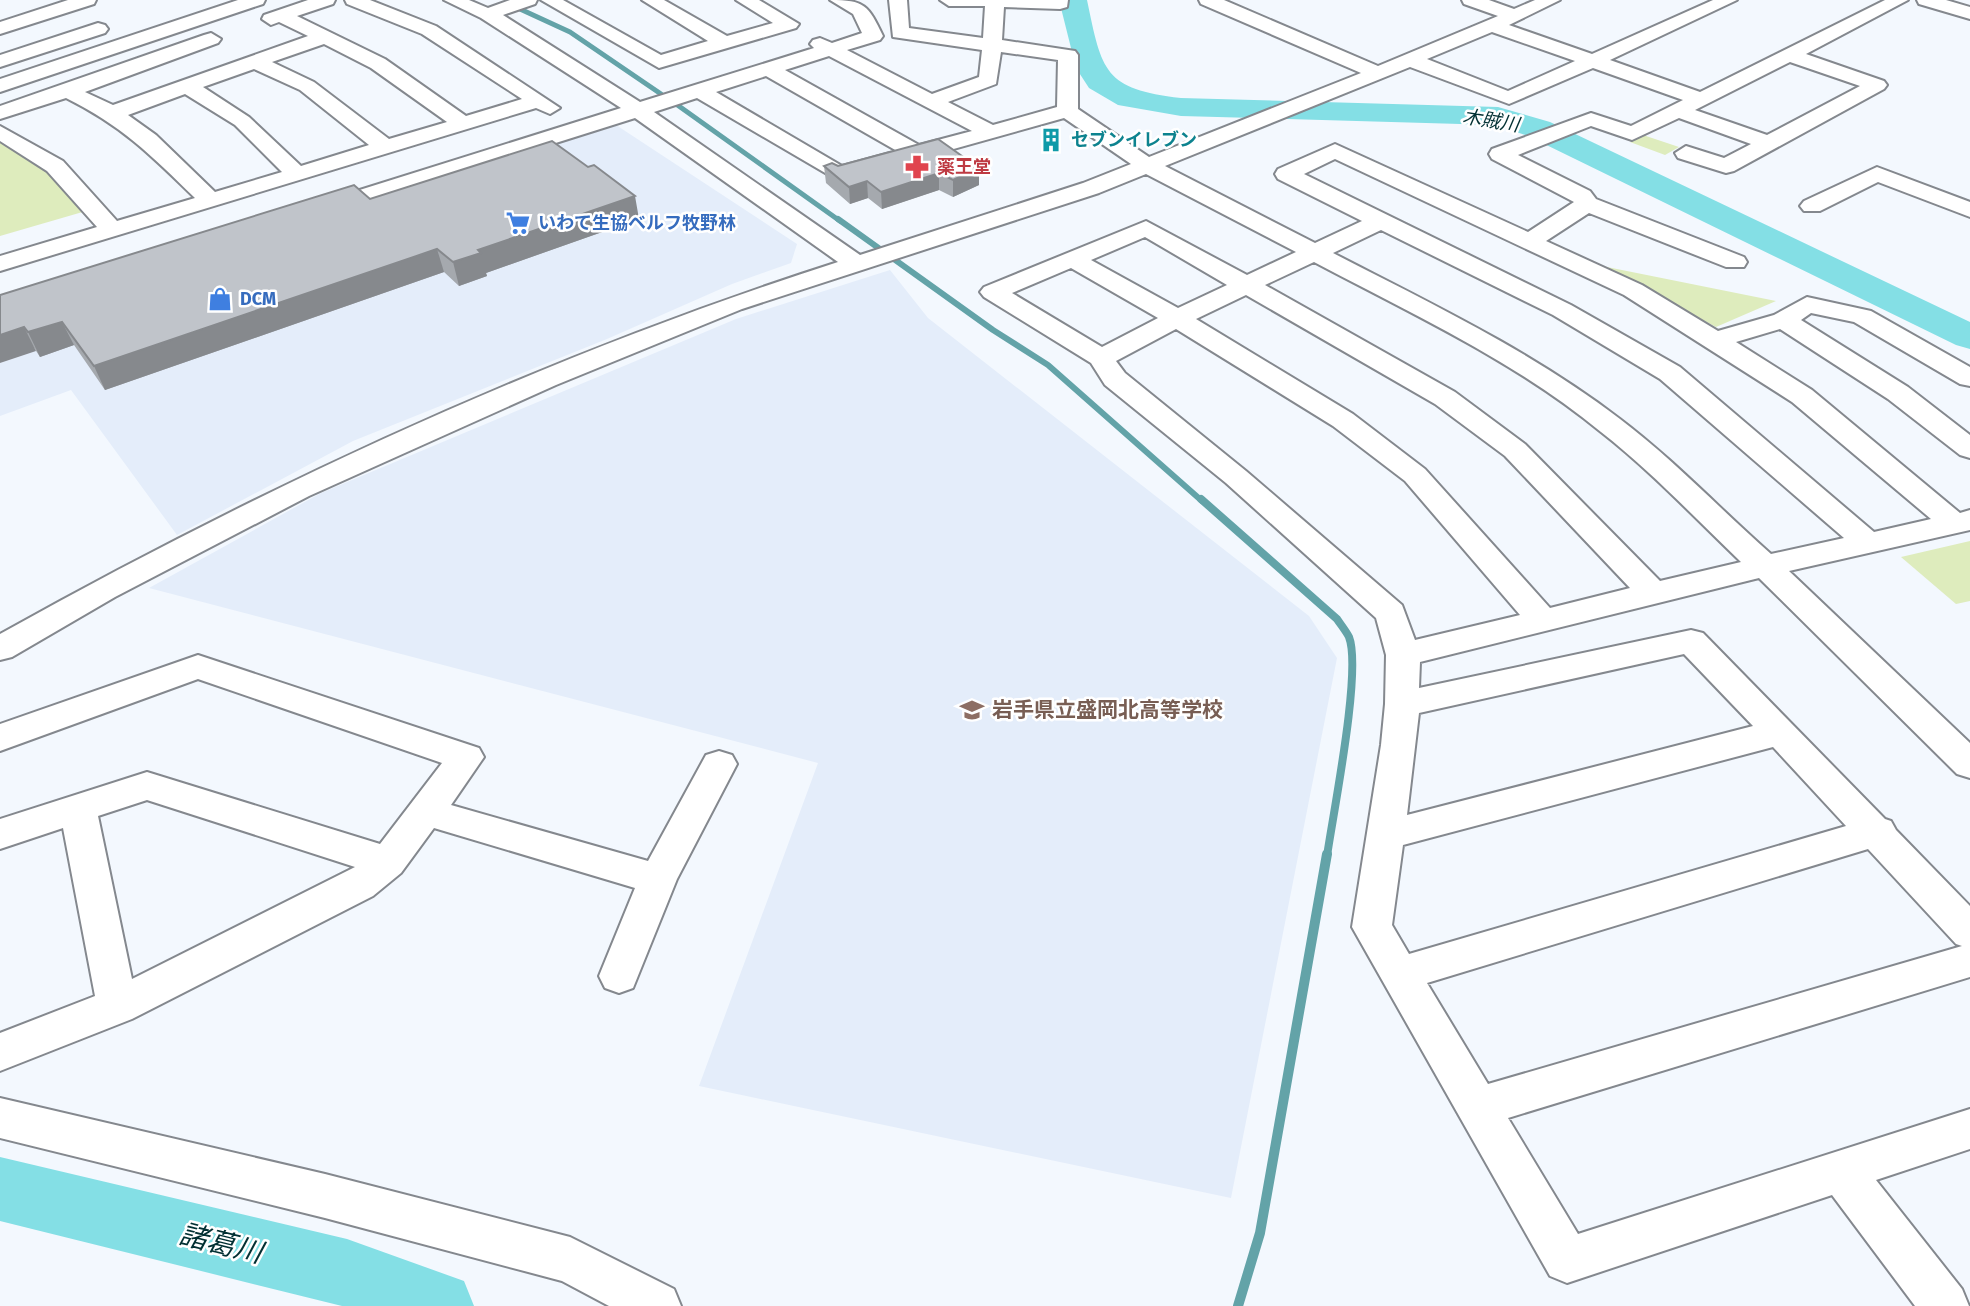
<svg xmlns="http://www.w3.org/2000/svg" width="1970" height="1306" viewBox="0 0 1970 1306" font-family="'Fira Sans','Noto Sans JP',sans-serif">
  <style>
    .built { fill: #e4edfa }
    .green { fill: #deecbd }
    .lines { fill: none; stroke-linecap: round; stroke-linejoin: round }
    .stream-far3 { stroke: #63a3a8; stroke-width: 5 }
    .stream-far2 { stroke: #63a3a8; stroke-width: 6 }
    .stream-far1 { stroke: #63a3a8; stroke-width: 8 }
    .stream { stroke: #63a3a8; stroke-width: 10 }
    .river { fill: #84dfe5; fill-rule: evenodd }
    .minor-casing { stroke: #84888e; stroke-width: 4 }
    .minor { fill: #fff; fill-rule: evenodd }
    .wall { fill: #a5a9ae }
    .shaded-wall { fill: #86898d }
    .building { fill: #c0c4ca; stroke: #86898d; stroke-width: 2 }
    .labels { text-anchor: middle; stroke-width: 5; stroke-linejoin: round; paint-order: stroke }
    .far-culture-label { font-size: 18px; font-weight: bold; fill: #0d838f; stroke: #fff; text-anchor: start }
    .far-health-label { font-size: 18px; font-weight: bold; fill: #be3a42; stroke: #fff; text-anchor: start }
    .far-shop-label { font-size: 18px; font-weight: bold; fill: #366cbe; stroke: #fff; text-anchor: start }
    .far-water-label { font-size: 19px; font-style: italic; fill: #023033; stroke: #fff }
    .education-label { font-size: 21px; font-weight: bold; fill: #785e54; stroke: #fff; text-anchor: start }
    .near-water-label { font-size: 28px; font-style: italic; fill: #023033; stroke: #fff }
  </style>
  <rect width="100%" height="100%" fill="#f3f8fe"/>
  <g class="built">
    <polygon points="613,123 797,244 791,263 732,284 607,339 353,441 177,535 71,390 0,416 0,318"/>
    <polygon points="890,270 928,318 1309,616 1337,658 1231,1198 699,1086 818,763 149,588 321,493 736,319"/>
  </g>
  <g class="green">
    <polygon points="1643,135 1679,147 1665,155 1630,142"/>
    <polygon points="0,138 46,165 86,211 0,236"/>
    <polygon points="1602,266 1776,301 1716,327"/>
    <polygon points="1970,541 1970,601 1956,604 1901,557"/>
  </g>
  <g class="lines">
    <g class="stream-far3">
      <polyline points="520,9 570,32 661,94"/>
      <polyline points="676,104 840,221"/>
    </g>
    <polyline class="stream-far2" points="838,219 993,330 1048,365 1202,501"/>
    <path class="stream-far1" d="M1201 499 1337 619C1341 625 1346 631 1349 637 1362 670 1333 814 1327 856"/>
    <polyline class="stream" points="1238,1306 1260,1233 1327,854"/>
    <g class="river">
      <path d="M1059 0H1087C1102 72 1104 89 1181 98L1498 107 1550 122 1970 322V349L1956 345 1528 136 1495 125 1181 116 1118 105 1089 88 1076 68Z"/>
      <polygon points="0,1157 347,1239 464,1281 474,1306 342,1306 0,1221"/>
    </g>
    <g class="minor-casing">
      <g id="minor">
        <polygon points="68,0 96,0 94,4 0,34 0,22"/>
        <polygon points="238,0 265,0 263,4 0,92 0,79"/>
        <path d="M308 0H335L333 4 297 16 385 59 466 116 522 99 422 34 347 4 345 0H370L436 26 560 108 550 114 536 108 0 271V256L97 227 47 171 0 141V126L63 161 117 221 195 198C150 154 122 126 66 98L0 119V106L204 35 211 33 221 39 218 43 85 92 113 105 308 36 279 22 271 25 262 19 264 15ZM324 44 371 68 447 122 389 139 314 82 272 62ZM254 69 300 90 369 145 301 166 249 117 203 87ZM185 94 235 125 282 172 215 192 156 135 128 115Z"/>
        <path d="M444 0H469L488 8 510 0H537L535 4 503 15 640 102 814 48 810 44 813 40 820 38 832 43 862 33 853 14 830 0C865 0 868 5 883 36L880 40 847 50 932 94 979 77 982 50 893 37 889 0H907L909 28 983 38 985 6H949L940 0H1068L1067 7 1060 9 1004 7 1002 40 1075 51 1078 55V109L1149 157 1361 73 1201 4 1199 0H1224L1378 66 1498 16 1464 4 1462 0H1489L1514 9 1535 0H1560L1509 25 1592 54 1713 0H1737L1610 60 1700 92 1885 0H1908L1806 54 1884 81 1887 85 1884 89 1734 171 1726 173 1678 158 1675 153 1686 146 1724 158 1751 144 1679 118 1632 140 1591 126 1518 155 1590 191 1596 199 1744 257 1747 262 1744 267H1726L1589 213 1546 241 1642 285 1718 331 1774 315 1807 297 1871 311 1970 367V386L1960 384 1854 322 1811 313 1801 320 1908 387 1970 435V458L1960 455 1888 399 1780 329 1736 342 1812 390 1960 513 1970 510V530L1789 571 1970 743V778L1957 774 1759 578 1420 662 1419 688 1691 630 1703 633 1885 819 1891 821 1896 830 1970 906V977L1508 1118 1578 1234 1970 1109V1149L1876 1180 1962 1289 1969 1306H1915L1832 1195 1567 1283 1550 1276 1352 927 1381 745 1385 704 1386 655 1376 618 1226 483 1105 385 1091 363 984 297 980 292 984 287 1146 221 1247 275 1296 252 1146 174 1099 193 742 309 556 385 309 496 115 597 12 657 0 660V634C267 485 547 355 838 262L635 118 331 214H315L311 209 315 204 621 108 481 18ZM1492 32 1575 61 1508 91 1427 59ZM1001 52 1058 60 1057 107 993 125 948 102 996 84ZM829 56 972 131 919 145 785 70ZM1790 62 1860 86 1767 135 1695 110ZM1410 67 1509 104 1593 68 1683 100 1631 126 1591 113 1492 149 1489 154 1492 159 1574 202 1528 232 1335 144 1278 169 1275 174 1278 179 1362 221 1315 243 1165 166ZM766 76 897 151 842 166 716 92ZM697 98 839 181 1064 118 1131 164 1083 183 860 255 654 112ZM1335 159 1624 295 1792 402 1931 519 1874 532 1680 367 1571 305 1304 174ZM1381 230 1553 315 1660 379 1844 538 1771 554C1721 510 1673 459 1620 419 1531 351 1432 304 1333 253ZM1145 237 1227 285 1178 308 1091 260ZM1314 262C1412 314 1515 361 1601 432 1651 471 1695 518 1741 562L1660 581 1525 444 1455 392 1265 285ZM1071 268 1158 318 1102 347 1012 293ZM1246 295 1435 404 1505 456 1630 588 1550 608 1425 469 1353 414 1196 319ZM1176 329 1333 426 1405 481 1520 615 1415 640 1402 605 1246 471 1125 373 1116 361ZM1684 654 1753 726 1407 815 1419 713ZM1773 747 1846 826 1409 954 1392 925 1403 845ZM1868 849 1956 944 1962 946 1488 1084 1427 983Z"/>
        <polygon points="541,0 563,0 661,55 708,41 642,0 664,0 727,36 773,23 736,0 759,0 799,24 796,28 659,68"/>
        <polygon points="1917,0 1946,0 1970,7 1970,19 1919,4"/>
        <polygon points="98,23 105,25 108,29 105,33 0,67 0,55"/>
        <polygon points="1877,167 1970,202 1970,217 1878,182 1820,211 1804,211 1800,206 1804,201"/>
        <path d="M198 655 479 748 484 757 451 805 648 861 706 755 719 751 732 755 737 764 677 879 633 988 619 993 605 988 599 976 635 888 434 828 401 873 373 896 132 1019 0 1071V1033L95 996 63 828 0 849V819L147 772 380 844 442 763 198 679 0 751V724ZM147 800 355 867 132 979 98 816Z"/>
        <polygon points="0,1098 325,1174 570,1237 674,1289 681,1306 609,1306 562,1281 325,1218 0,1138"/>
      </g>
    </g>
    <use href="#minor" class="minor"/>
  </g>
  <g class="wall">
    <polygon points="824,166 979,168 979,185 953,197 939,190 882,209 868,198 850,204 826,183"/>
    <polygon points="370,199 639,219 486,273 487,276 459,286 444,272 105,390 74,345 40,357 0,295"/>
  </g>
  <g class="shaded-wall">
    <polygon points="979,168 979,185 953,197 953,180"/>
    <polygon points="939,173 939,190 882,209 881,192"/>
    <polygon points="867,181 868,198 850,204 849,187"/>
    <polygon points="635,196 639,219 486,273 487,276 459,286 453,262 478,250"/>
    <polygon points="437,249 444,272 105,390 94,366"/>
    <polygon points="62,322 74,345 40,357 28,332"/>
    <polygon points="24,327 36,351 0,363 0,335"/>
  </g>
  <g class="building">
    <polygon points="938,139 979,168 953,180 939,173 881,192 867,181 849,187 824,166 832,163 838,166"/>
    <polygon points="552,141 588,167 594,165 635,196 478,250 481,253 453,262 437,249 94,366 62,322 28,332 24,327 0,335 0,295 354,185 370,199"/>
  </g>
  <defs>
    <g id="building-bare" transform="scale(1.89)"><path d="M-4-6H4V6H1V3H-1V6H-4ZM-2.5-4.3h1.7v1.8h-1.7ZM.8-4.3h1.7v1.8H.8ZM-2.5-1h1.7V.8h-1.7ZM.8-1h1.7V.8H.8Z" fill="#0f9aa8" stroke="#fff" stroke-width="2.5" paint-order="stroke"/></g>
    <g id="pharmacy-bare" transform="scale(1.89)"><path d="M-2-6h4v4h4v4h-4v4h-4v-4h-4v-4h4Z" fill="#e0444e" stroke="#fff" stroke-width="2.5" paint-order="stroke"/></g>
    <g id="supermarket-bare" transform="scale(1.89)"><path d="M-6-5.5h2.5l.6 2H6L4.5 2H-2.5L-4.4-4H-6ZM-1.5 3.2a1.3 1.3 0 1 0 .1 0ZM3 3.2a1.3 1.3 0 1 0 .1 0Z" fill="#3f7fe0" stroke="#fff" stroke-width="2.5" paint-order="stroke"/></g>
    <g id="shop-bare" transform="scale(1.89)"><path d="M-5-2.5h2.3a2.7 3.5 0 0 1 5.4 0H5L5.5 6h-11ZM-1.5-2.5h3a1.5 2.3 0 0 0-3 0Z" fill="#3f7fe0" stroke="#fff" stroke-width="2.5" paint-order="stroke"/></g>
    <g id="school-bare" transform="scale(1.89)"><path d="M0-5L7-2L0 1L-7-2ZM-4 1L0 2.5L4 1V4Q0 6-4 4Z" fill="#8d6e63" stroke="#fff" stroke-width="2.5" paint-order="stroke"/></g>
  </defs>
  <g fill-rule="evenodd">
    <use href="#building-bare" x="1051" y="140"/>
    <use href="#pharmacy-bare" x="917" y="167"/>
    <use href="#supermarket-bare" x="518" y="223"/>
    <use href="#shop-bare" x="220" y="299"/>
    <use href="#school-bare" x="972" y="710"/>
  </g>
  <g class="labels">
    <g class="far-culture-label">
      <text x="1071" y="146">セブンイレブン</text>
    </g>
    <g class="far-health-label">
      <text x="937" y="173">薬王堂</text>
    </g>
    <g class="far-shop-label">
      <text x="538" y="229">いわて生協ベルフ牧野林</text>
      <text x="240" y="305">DCM</text>
    </g>
    <g class="far-water-label">
      <text transform="translate(1491 120) rotate(9)" y="7">木賊川</text>
    </g>
    <g class="education-label">
      <text x="992" y="717">岩手県立盛岡北高等学校</text>
    </g>
    <g class="near-water-label">
      <text transform="translate(221 1243) rotate(14)" y="10">諸葛川</text>
    </g>
  </g>
</svg>
